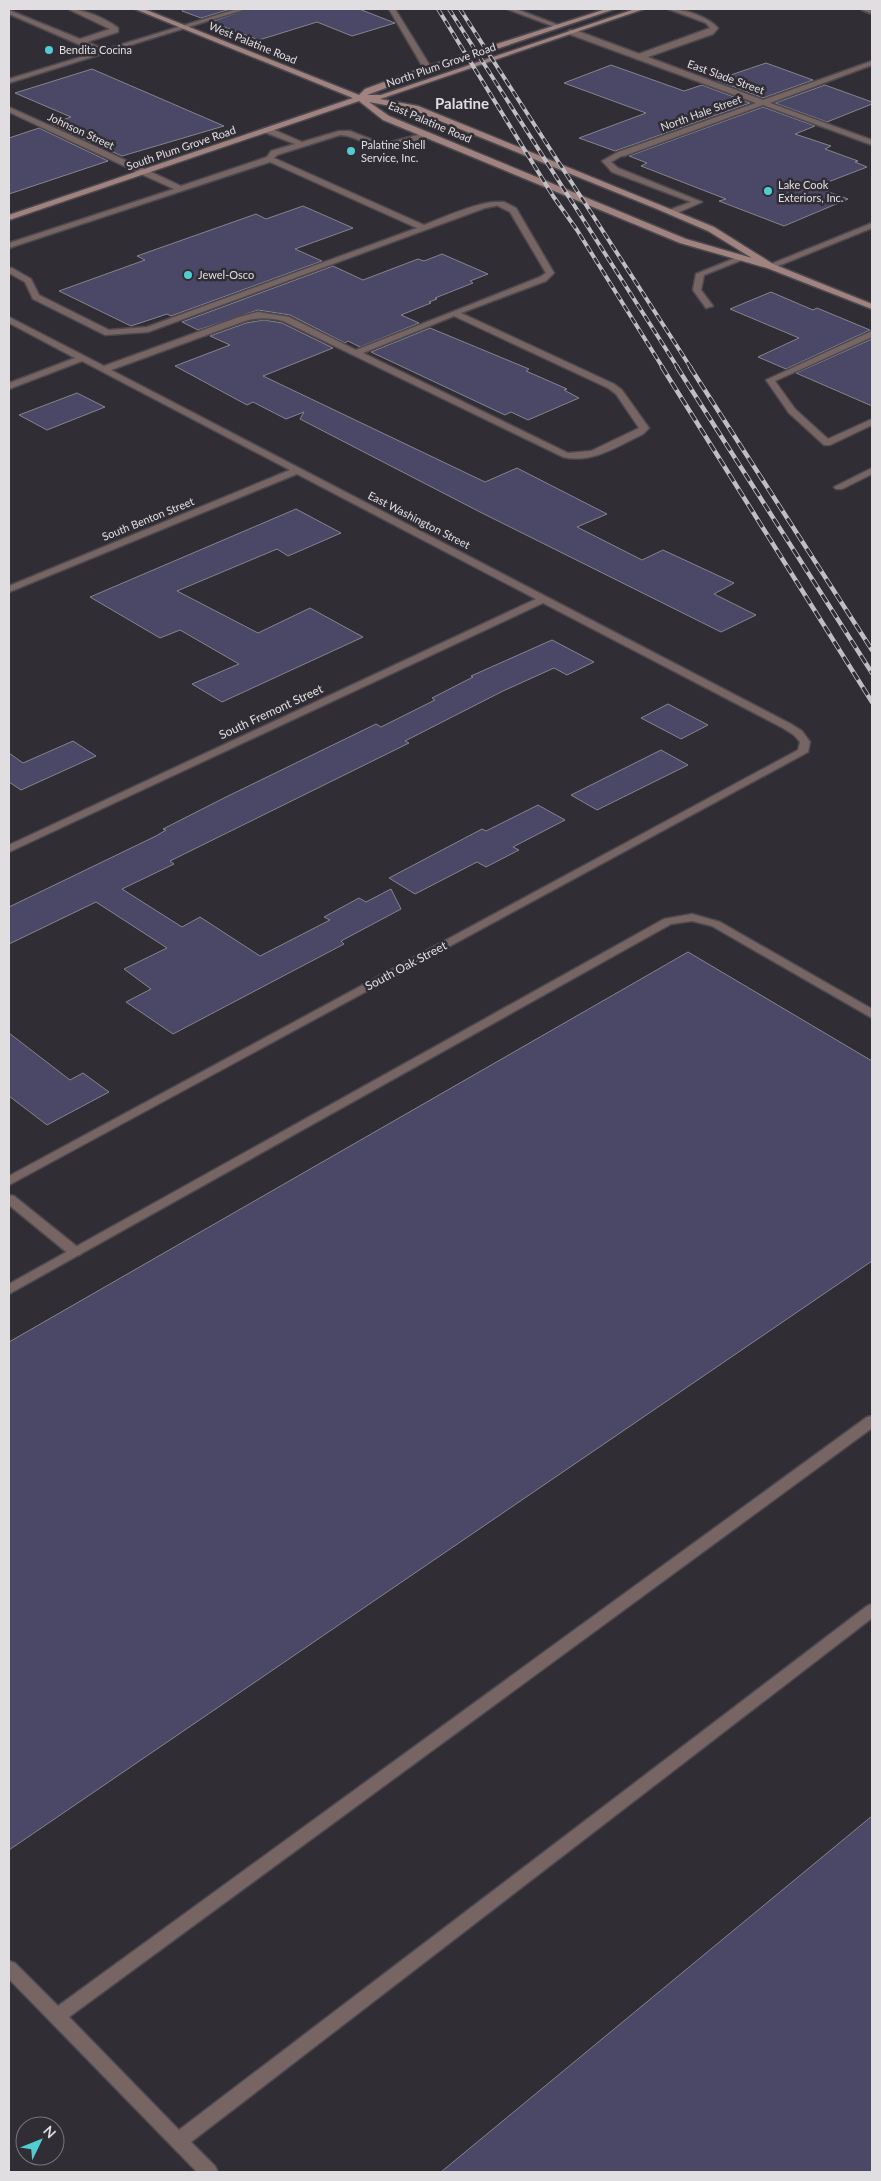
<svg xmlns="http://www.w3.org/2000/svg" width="881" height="2181" viewBox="0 0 881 2181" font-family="Lato,sans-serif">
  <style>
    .building { fill: #4b4766; stroke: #85848d }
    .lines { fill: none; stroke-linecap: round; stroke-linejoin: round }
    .lane-casing { stroke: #4d4950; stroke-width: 3 }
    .street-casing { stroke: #4d4950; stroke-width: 3 }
    .secondary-casing { stroke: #4d4950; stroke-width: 3 }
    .lane { fill: #776563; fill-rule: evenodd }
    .street { fill: #776563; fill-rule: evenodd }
    .secondary { fill: #a0837f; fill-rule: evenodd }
    .rail-far1-casing { stroke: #c1bec3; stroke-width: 4 }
    .rail-casing { stroke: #c1bec3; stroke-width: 4.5 }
    .rail-far1 { stroke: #312d34; stroke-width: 2.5; stroke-dasharray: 7; stroke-linecap: butt }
    .rail { stroke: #312d34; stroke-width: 3; stroke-dasharray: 9; stroke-linecap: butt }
    .poi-dot { fill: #51ccd3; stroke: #312d34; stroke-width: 2 }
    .labels { text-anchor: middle; stroke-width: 5; stroke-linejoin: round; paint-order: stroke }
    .far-street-label { font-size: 11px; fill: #e1dee2; stroke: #312d34 }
    .far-poi-label { font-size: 11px; fill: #e1dee2; stroke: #312d34; text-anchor: start }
    .street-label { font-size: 12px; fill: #e1dee2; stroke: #312d34 }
    .far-district-label { font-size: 15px; font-weight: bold; fill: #e1dee2; stroke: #312d34 }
  </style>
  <rect width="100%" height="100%" fill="#312d34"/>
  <g class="building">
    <polygon points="183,9 231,9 201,18 182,11"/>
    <polygon points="248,9 359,9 395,23 352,36 317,22 259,40 211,22"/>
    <polygon points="766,63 813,80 763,98 716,80"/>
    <polygon points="611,65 684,91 702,85 750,103 615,151 579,138 646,113 564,83"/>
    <polygon points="92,69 224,126 122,156 51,124 71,117 15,93"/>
    <polygon points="825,85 872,102 872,104 827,122 775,103"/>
    <polygon points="763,107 815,126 795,134 831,146 825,149 858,161 855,162 867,167 815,187 848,199 784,226 719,201 726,199 641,166 647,163 629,156"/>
    <polygon points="39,128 108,161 9,194 9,138"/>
    <polygon points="303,206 353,228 295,249 322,261 171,316 167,314 131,326 59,291 145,260 137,256 256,214 266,219"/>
    <polygon points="442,254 488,274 470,281 473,283 435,298 437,299 429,302 431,303 401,315 419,323 360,347 348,341 345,343 290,315 258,310 198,330 182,322 333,266 363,280 418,259 424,261"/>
    <polygon points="771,292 813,310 817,308 870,330 786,369 758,357 799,338 730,309"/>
    <polygon points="264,320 282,323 333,348 263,376 485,482 517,468 607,514 577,527 642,560 663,550 734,583 714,594 756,615 721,632 480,512 300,419 304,412 286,419 253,402 247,405 175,366 230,345 210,336 246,323"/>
    <polygon points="430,328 529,369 526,371 567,389 564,390 579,398 528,420 511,412 505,415 371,352"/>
    <polygon points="872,339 872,406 796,373"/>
    <polygon points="77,393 105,407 47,430 19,415"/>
    <polygon points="296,509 341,533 288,556 277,549 177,591 258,633 310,608 363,637 222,702 192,684 239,664 180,630 160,638 90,597"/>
    <polygon points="552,640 594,662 567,675 554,668 503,691 405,741 409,743 170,861 174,864 122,889 182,927 200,917 260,956 330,920 324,917 359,898 366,902 391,889 401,909 341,941 344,944 173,1034 126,1002 151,989 124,969 167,948 96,902 9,944 9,907 156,836 166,830 163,829 226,797 376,724 381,727 435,700 432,698 473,677 471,676"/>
    <polygon points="668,704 708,725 681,739 641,718"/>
    <polygon points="73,741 96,756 21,790 9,782 9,753 23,763"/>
    <polygon points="661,750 688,765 597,810 571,795"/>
    <polygon points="538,805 565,820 513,847 519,850 486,867 477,862 415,894 389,878 482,829 486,831"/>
    <polygon points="688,952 872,1061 872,1261 9,1850 9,1342"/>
    <polygon points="9,1033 70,1080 83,1073 109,1092 47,1125 9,1096"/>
    <polygon points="872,1816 872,2172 441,2172"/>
  </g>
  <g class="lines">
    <g class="lane-casing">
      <g id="lane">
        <path d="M68 9C83 9 105 18 118 28V32L87 42 107 50V54H101L9 14V10L11 11 80 39 110 29Z"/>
        <polygon points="507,9 516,9 561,26 555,27"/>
        <path d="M668 9C684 9 707 16 718 28L713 34 642 59H636V55L710 28 706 23Z"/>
        <path d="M264 128H270L302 142 339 131H350L383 144 429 132V136C415 140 397 150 382 148 367 147 355 135 340 135L277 155 274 158 424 225C440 219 492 195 505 204L485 208 148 332 105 335 33 299 25 282 9 273V268H12L31 279 39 295 109 330 147 327 417 228 270 162 9 248V243L174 189 141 174V170H147L181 186 267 157 271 151 295 144 264 132Z"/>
        <polygon points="618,152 625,154 611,162 618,168 702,202 675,214 669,214 669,210 691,202 612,172 602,161"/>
        <polygon points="740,256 747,258 704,275 701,290 713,306 706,308 693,290 696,274"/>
        <polygon points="872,331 872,337 775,381 795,409 828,439 872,419 872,425 830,445 824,445 789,413 766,380"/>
        <polygon points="872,468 872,474 842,489 836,489 834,487"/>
        <polygon points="692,914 720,922 872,1009 872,1018 712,926 692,921 671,924 9,1294 9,1284 664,919"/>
        <polygon points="872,1416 872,1428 69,2017 179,2130 867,1606 872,1604 872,1618 191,2142 215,2166 218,2172 197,2172 9,1979 9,1961 15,1963 58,2006 867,1417"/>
      </g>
    </g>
    <g class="street-casing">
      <g id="street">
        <polygon points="237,9 246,9 9,83 9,79"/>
        <polygon points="389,9 395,9 432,69 431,71 424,69"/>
        <polygon points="861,9 872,10 872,14 862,10"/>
        <polygon points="569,30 575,30 763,100 872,61 872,65 770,103 872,140 872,145 763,105 624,156 618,156 618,152 756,103 569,34"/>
        <polygon points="9,107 147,170 148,172 141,174 9,112"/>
        <path d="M498 202H504L516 208 554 273 546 281 461 313 614 384 622 390 649 428 643 434C618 446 592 464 563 457L283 321C270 318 259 317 245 321L111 370 791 724 802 731 810 742 808 752 9 1185V1176L798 750 800 742 794 735 783 728 543 603 9 852V845L536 599 297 474 9 592V586L290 470 82 361 9 389V383L75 358 9 323V317L104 366 239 317 258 312 289 317 356 350 540 277 546 273 510 212 498 206ZM454 316 608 388 616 394 639 428 591 451 568 453 363 353Z"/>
        <polygon points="872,223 872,228 773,268 766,266"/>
        <polygon points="9,1195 14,1196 80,1249 82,1252 80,1255 70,1255 9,1205"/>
      </g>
    </g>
    <g class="secondary-casing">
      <path id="secondary" d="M135 9H144L359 95 365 89 425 67 606 9H615L431 71 367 95H381L635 9H644L380 99 418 106 714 227 773 264 872 304V309L767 268 680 243 383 120 359 101 9 220V215L353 98ZM369 102 413 110 657 209 708 231 752 258 686 239 389 116Z"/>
    </g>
    <use href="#lane" class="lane"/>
    <use href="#street" class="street"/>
    <use href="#secondary" class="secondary"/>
    <g class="rail-far1-casing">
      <g id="rail-far1">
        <polyline points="438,9 553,196 577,230 663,368"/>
        <polyline points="449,9 678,368"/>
        <polyline points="460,9 691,368"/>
      </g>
    </g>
    <g class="rail-casing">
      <g id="rail">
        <polyline points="662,367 872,702"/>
        <polyline points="677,367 872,673"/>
        <polyline points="690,367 872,650"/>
      </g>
    </g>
    <use href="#rail-far1" class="rail-far1"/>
    <use href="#rail" class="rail"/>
  </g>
  <g class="poi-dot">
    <circle cx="49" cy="50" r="5"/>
    <circle cx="351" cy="151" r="5"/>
    <circle cx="768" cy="191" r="5"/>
    <circle cx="188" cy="275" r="5"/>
  </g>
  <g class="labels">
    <g class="far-street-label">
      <text transform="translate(253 43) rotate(22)" y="4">West Palatine Road</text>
      <text transform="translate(441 65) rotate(-19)" y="4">North Plum Grove Road</text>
      <text transform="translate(726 77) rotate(20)" y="4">East Slade Street</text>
      <text transform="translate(701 113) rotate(-20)" y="4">North Hale Street</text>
      <text transform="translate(430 122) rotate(23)" y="4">East Palatine Road</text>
      <text transform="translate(81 131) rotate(25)" y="4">Johnson Street</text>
      <text transform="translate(181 148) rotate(-19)" y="4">South Plum Grove Road</text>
      <text transform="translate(148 519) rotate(-22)" y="4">South Benton Street</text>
      <text transform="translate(419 520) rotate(27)" y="4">East Washington Street</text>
    </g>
    <g class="far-poi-label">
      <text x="59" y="54">Bendita Cocina</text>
      <text x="361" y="149">Palatine Shell<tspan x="361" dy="13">Service, Inc.</tspan></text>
      <text x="778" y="189">Lake Cook<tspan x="778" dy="13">Exteriors, Inc.</tspan></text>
      <text x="198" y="279">Jewel-Osco</text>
    </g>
    <g class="street-label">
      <text transform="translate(271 712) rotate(-25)" y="4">South Fremont Street</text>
      <text transform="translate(406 966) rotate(-28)" y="4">South Oak Street</text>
    </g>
    <g class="far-district-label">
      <text x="462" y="109">Palatine</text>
    </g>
  </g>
  <rect width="881" height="2181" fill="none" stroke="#e1dee2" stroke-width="20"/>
  <g transform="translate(40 2141) rotate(47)"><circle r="24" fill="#312d34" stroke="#77747a"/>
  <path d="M0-4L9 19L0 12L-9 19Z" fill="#51ccd3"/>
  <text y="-8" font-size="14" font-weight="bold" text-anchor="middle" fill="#e1dee2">N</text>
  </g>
</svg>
